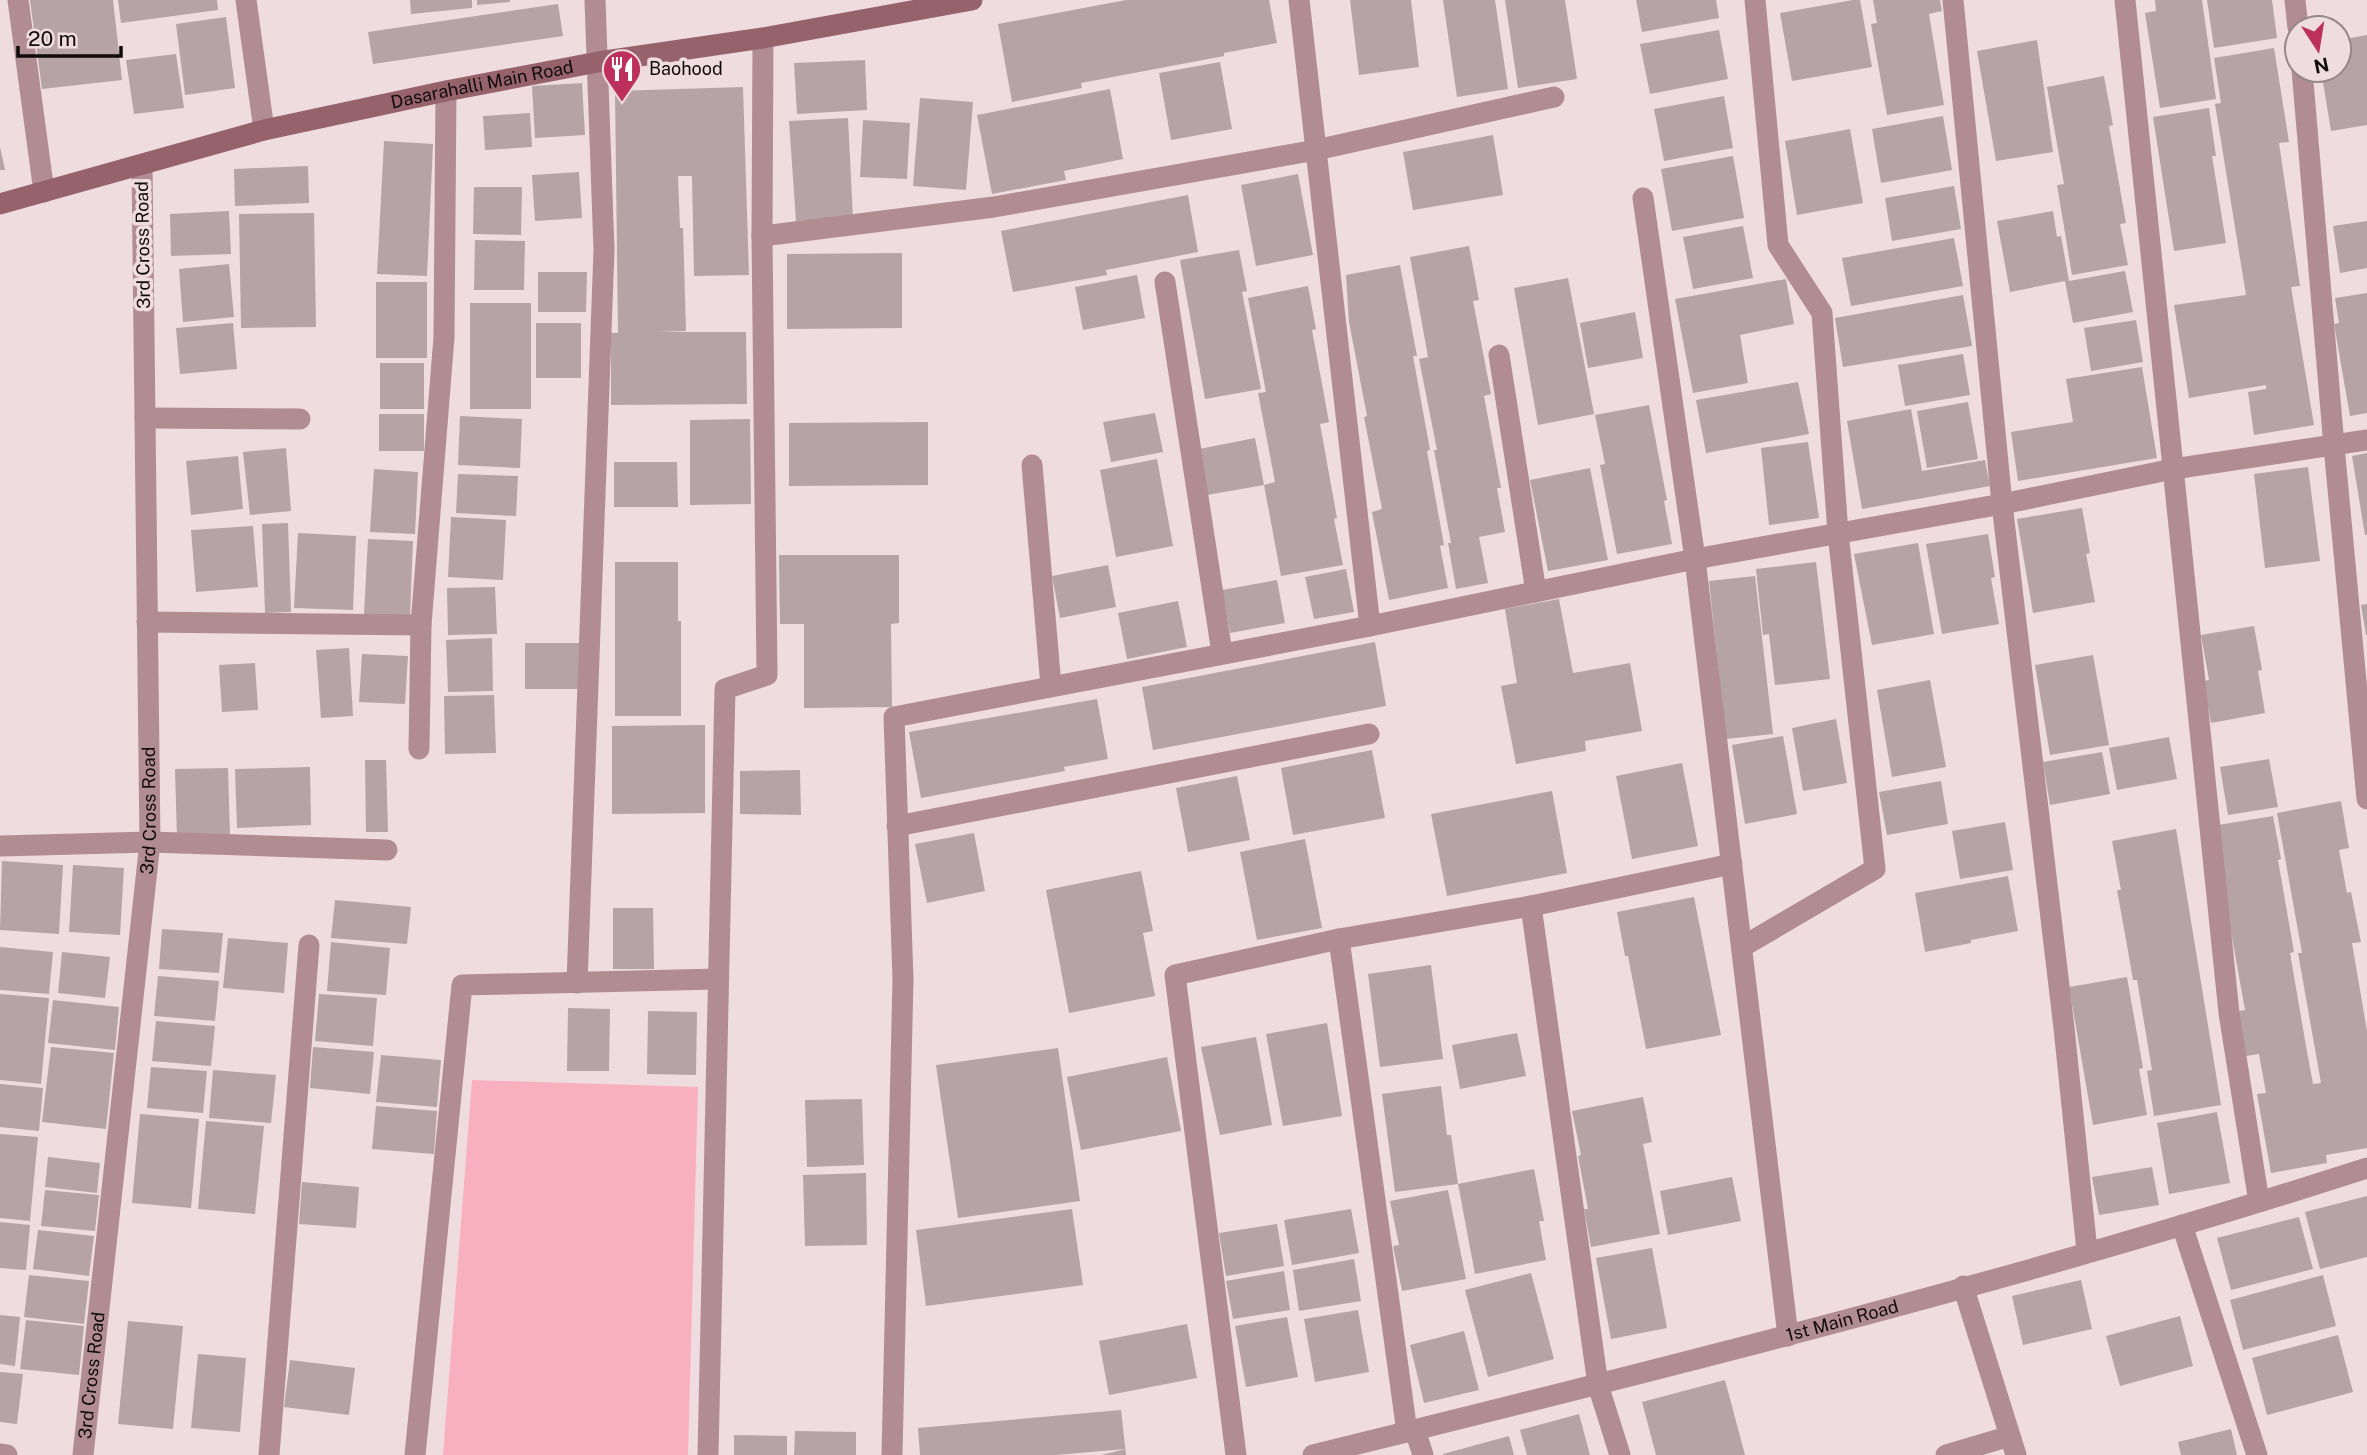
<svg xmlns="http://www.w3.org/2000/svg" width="2367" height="1455" viewBox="0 0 2367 1455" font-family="'Public Sans',sans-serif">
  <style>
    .green { fill: #f9b0be }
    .building { fill: #b5a3a6 }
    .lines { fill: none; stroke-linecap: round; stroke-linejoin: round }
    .street { stroke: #b18c93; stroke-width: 21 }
    .secondary { stroke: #96636d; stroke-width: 21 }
    .labels { text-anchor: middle; stroke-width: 7; stroke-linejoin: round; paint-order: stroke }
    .poi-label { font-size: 18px; fill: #0f0a0b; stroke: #efdcdf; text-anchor: start }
    .street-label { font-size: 18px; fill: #0f0a0b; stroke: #efdcdf }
  </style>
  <rect width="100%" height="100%" fill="#efdcdf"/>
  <polygon class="green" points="472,1080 698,1087 688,1455 443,1455"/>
  <g class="building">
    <polygon points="30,0 113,0 122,80 42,89"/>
    <polygon points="118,0 217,0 218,10 121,23"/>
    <polygon points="410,0 472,0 472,8 411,14"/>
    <polygon points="477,0 510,0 510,2 477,5"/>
    <polygon points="1126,0 1269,0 1277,43 1224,53 1224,56 1081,83 1082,88 1012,102 998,24"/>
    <polygon points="1350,0 1411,0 1419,67 1359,75"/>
    <polygon points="1443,0 1495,0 1508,89 1457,97"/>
    <polygon points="1505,0 1565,0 1577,79 1518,88"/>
    <polygon points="1636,0 1716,0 1719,18 1642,32"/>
    <polygon points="1853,0 1860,0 1872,67 1792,81 1780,13"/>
    <polygon points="1873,0 1940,0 1942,11 1929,14 1944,105 1887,115 1871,24 1877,23"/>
    <polygon points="2155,0 2202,0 2216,99 2160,108 2145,13 2156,11"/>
    <polygon points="2207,0 2272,0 2277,38 2214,48"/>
    <polygon points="558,4 563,36 373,64 368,32"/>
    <polygon points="226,17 235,88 185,95 176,24"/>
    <polygon points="1719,30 1728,79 1650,94 1640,44"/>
    <polygon points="2367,35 2367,125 2331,131 2321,70 2339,70 2339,40"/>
    <polygon points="2037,40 2053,152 1996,161 1977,51"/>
    <polygon points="2274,48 2289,142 2279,143 2300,286 2291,287 2314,425 2254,435 2248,392 2266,389 2266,385 2189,398 2174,305 2246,295 2215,104 2221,103 2214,58"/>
    <polygon points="176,54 184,108 134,114 126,60"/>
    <polygon points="865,60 867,110 797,114 794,63"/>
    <polygon points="1220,62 1232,129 1171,140 1159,73"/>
    <polygon points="2104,76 2113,125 2109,126 2126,223 2120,224 2128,265 2072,275 2057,185 2064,184 2047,87"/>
    <polygon points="582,83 585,135 535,138 532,86"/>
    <polygon points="743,87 749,275 694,276 692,176 678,176 680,228 683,228 686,331 658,332 746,332 747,404 611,405 611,333 618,333 615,91"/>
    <polygon points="1110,89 1123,159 1064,171 1066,180 992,194 977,115"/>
    <polygon points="1724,96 1733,148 1664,161 1654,109"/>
    <polygon points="920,98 973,102 966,190 913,186"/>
    <polygon points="2209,108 2216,156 2212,156 2226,243 2174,251 2153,117"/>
    <polygon points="530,113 532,147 485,150 483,116"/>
    <polygon points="1943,116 1952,170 1881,183 1872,129"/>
    <polygon points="848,118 853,218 796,221 789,121"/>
    <polygon points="863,120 910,123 907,179 860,177"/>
    <polygon points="1850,129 1863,203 1797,215 1785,141"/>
    <polygon points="1493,135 1503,195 1413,210 1403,152"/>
    <polygon points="384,141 433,144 427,276 377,274"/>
    <polygon points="0,147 5,170 0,170"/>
    <polygon points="1733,156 1744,218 1672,231 1661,169"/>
    <polygon points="308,166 309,203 235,206 234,169"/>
    <polygon points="579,172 582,218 535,221 532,175"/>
    <polygon points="1298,174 1313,255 1256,266 1241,185"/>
    <polygon points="1954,186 1961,229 1892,241 1885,198"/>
    <polygon points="474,187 522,187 521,235 473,234"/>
    <polygon points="1188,195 1198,252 1106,270 1107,275 1013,292 1001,231"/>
    <polygon points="229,211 231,254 171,256 170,214"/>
    <polygon points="2053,211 2057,237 2061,236 2069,281 2125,271 2133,312 2073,323 2065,281 2010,292 1997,221"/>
    <polygon points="314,213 316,327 241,328 239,214"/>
    <polygon points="2367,221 2367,268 2340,273 2333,226"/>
    <polygon points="1743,226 1753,278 1693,289 1683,237"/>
    <polygon points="1954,238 1963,286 1851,306 1842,258"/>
    <polygon points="475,240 525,241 524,290 474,290"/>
    <polygon points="1469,246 1479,300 1473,301 1491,394 1484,396 1501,488 1497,488 1505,532 1479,537 1488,583 1456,589 1448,543 1451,543 1434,450 1437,450 1419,359 1428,357 1410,257"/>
    <polygon points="1239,250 1247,291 1242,292 1261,389 1205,399 1180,260"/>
    <polygon points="902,253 902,328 787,329 787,254"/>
    <polygon points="229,264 234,317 183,322 179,269"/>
    <polygon points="1400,265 1417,356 1413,356 1430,450 1427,451 1444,545 1440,546 1448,588 1389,600 1372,512 1382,509 1364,417 1367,416 1349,322 1346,275"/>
    <polygon points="538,272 587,272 586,312 538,312"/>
    <polygon points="1137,275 1145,318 1083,330 1075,287"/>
    <polygon points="1568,278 1594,414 1538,425 1514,288"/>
    <polygon points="1786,279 1794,324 1740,335 1748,383 1693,393 1675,299"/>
    <rect x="376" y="282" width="51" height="76"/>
    <polygon points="1308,286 1316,329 1312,330 1329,422 1320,424 1337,518 1334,519 1343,565 1281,576 1264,485 1207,495 1199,449 1255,438 1264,485 1275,482 1258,393 1266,392 1248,298"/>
    <polygon points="2367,293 2367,413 2350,416 2334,324 2339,323 2335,298"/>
    <polygon points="1963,295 1972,346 1843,367 1835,318"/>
    <rect x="470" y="303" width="61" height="106"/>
    <polygon points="1635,312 1643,358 1588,368 1580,323"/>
    <polygon points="2136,320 2143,362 2091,371 2084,328"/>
    <polygon points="233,323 237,369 180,374 176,328"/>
    <rect x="536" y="323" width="45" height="55"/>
    <polygon points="1963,354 1970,395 1905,406 1898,365"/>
    <rect x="380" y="363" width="44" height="46"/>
    <polygon points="2142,367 2157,458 2018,481 2011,432 2073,422 2066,379"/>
    <polygon points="1798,382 1809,434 1706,453 1696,400"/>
    <polygon points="1968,402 1978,459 1927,468 1917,411"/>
    <polygon points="1649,405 1667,500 1664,501 1672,544 1617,554 1600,465 1605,464 1595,415"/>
    <polygon points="1911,409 1922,471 1985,460 1990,486 1862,509 1847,421"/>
    <polygon points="1155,413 1163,452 1111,462 1103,422"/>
    <rect x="379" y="414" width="45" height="37"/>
    <polygon points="460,416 522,419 520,468 458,465"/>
    <polygon points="750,419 751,504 690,505 690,420"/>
    <polygon points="928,422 928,485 789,486 789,423"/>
    <polygon points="1808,442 1819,518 1769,525 1761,448"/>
    <polygon points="286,448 291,511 250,515 243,452"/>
    <polygon points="2367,453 2367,535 2365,535 2352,456"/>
    <polygon points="238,456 243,509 191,515 186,461"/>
    <polygon points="1157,459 1173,546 1116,557 1100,470"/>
    <polygon points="614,462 677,462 678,507 614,507"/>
    <polygon points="2308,467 2320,561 2265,568 2254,474"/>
    <polygon points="1590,468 1608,560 1548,571 1530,480"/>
    <polygon points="374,469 418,472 415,534 370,532"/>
    <polygon points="458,474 518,476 516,516 456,513"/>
    <polygon points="2082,508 2090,553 2086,554 2095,602 2033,613 2017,519"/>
    <polygon points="451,517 506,520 503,580 448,577"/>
    <polygon points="288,523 291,612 265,613 262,524"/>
    <polygon points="253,526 258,587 196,592 191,530"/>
    <polygon points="298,533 356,536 353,610 294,608"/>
    <polygon points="1988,534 1995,577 1991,578 1999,624 1942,634 1926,544"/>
    <polygon points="368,539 413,541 410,616 364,614"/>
    <polygon points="1918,543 1934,634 1872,645 1854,554"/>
    <polygon points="779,555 899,555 899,623 891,624 892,707 804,708 804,624 780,624"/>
    <polygon points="615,562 678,562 678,621 681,621 681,716 615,716"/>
    <polygon points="1816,562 1830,679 1775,685 1769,634 1763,635 1756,569"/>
    <polygon points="1108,565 1116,607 1060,618 1052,576"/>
    <polygon points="1346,569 1354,612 1314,619 1305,577"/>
    <polygon points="1755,576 1773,734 1726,739 1709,581"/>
    <polygon points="1277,580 1285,623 1230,633 1222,590"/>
    <polygon points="495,587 497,634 448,635 447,588"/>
    <polygon points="1559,599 1573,673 1630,663 1642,731 1585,741 1586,751 1516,764 1501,686 1517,683 1505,609"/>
    <polygon points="1178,601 1187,647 1127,659 1118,613"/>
    <polygon points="2367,604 2367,635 2366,635 2361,605"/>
    <polygon points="2254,626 2262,670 2258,671 2265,713 2211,723 2203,681 2209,680 2201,635"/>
    <polygon points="492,638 493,691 448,692 446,640"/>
    <polygon points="1375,642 1386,706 1153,750 1142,687"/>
    <polygon points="525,643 584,643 583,689 525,689"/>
    <polygon points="349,648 353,716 321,718 316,650"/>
    <polygon points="362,654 408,656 405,704 359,702"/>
    <polygon points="2093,655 2109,745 2050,755 2035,665"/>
    <polygon points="255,663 258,710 222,712 219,665"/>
    <polygon points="1930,680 1946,767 1892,777 1877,690"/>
    <polygon points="494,695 496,753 445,754 444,696"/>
    <polygon points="1097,699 1108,759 1064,767 1065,771 921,798 909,732"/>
    <polygon points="1836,719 1847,783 1803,791 1792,728"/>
    <polygon points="705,725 705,813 612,814 612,726"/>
    <polygon points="1783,736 1797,814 1745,824 1732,745"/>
    <polygon points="2169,737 2177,779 2117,790 2109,748"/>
    <polygon points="1372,750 1385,818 1293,835 1281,768"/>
    <polygon points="2102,752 2110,794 2050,805 2043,762"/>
    <polygon points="2269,759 2278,807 2228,815 2220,767"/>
    <polygon points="365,760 386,760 388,832 366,832"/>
    <polygon points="1682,763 1698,846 1632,859 1616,776"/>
    <polygon points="310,767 311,825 237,828 235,769"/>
    <polygon points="228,768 230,836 177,838 175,769"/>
    <polygon points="800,770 801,815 740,814 740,771"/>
    <polygon points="1237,776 1250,840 1188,852 1176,788"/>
    <polygon points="1941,781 1948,824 1887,835 1879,792"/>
    <polygon points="1552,791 1567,873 1447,896 1431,814"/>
    <polygon points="2341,801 2349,848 2339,850 2347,893 2351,892 2361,942 2352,943 2367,1031 2367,1148 2326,1155 2327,1163 2271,1173 2257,1094 2266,1093 2259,1054 2246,1056 2239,1011 2245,1010 2212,826 2273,816 2281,859 2278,860 2294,952 2290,953 2306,1046 2313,1084 2321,1083 2298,953 2302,953 2277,813"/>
    <polygon points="2005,822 2013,870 1960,879 1952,831"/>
    <polygon points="2176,829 2221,1105 2154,1116 2147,1071 2152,1070 2137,980 2133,980 2125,934 2117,890 2121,890 2112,841"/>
    <polygon points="974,833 985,891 927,903 915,844"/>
    <polygon points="1305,839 1322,928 1257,940 1240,852"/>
    <polygon points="2,861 63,865 59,934 0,930"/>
    <polygon points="73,865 124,868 120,935 69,932"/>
    <polygon points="1141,871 1153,931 1143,933 1155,996 1069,1013 1046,890"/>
    <polygon points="2008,876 2018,931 1971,940 1971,943 1925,952 1915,893"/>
    <polygon points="1694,897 1721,1035 1646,1049 1628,956 1625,956 1617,912"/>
    <polygon points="335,900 411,907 407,944 331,938"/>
    <polygon points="613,908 653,908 654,969 613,969"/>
    <polygon points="162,929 223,933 219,973 159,969"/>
    <polygon points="228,938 288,943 284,993 223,988"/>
    <polygon points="331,942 390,948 386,995 327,991"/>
    <polygon points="0,947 53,952 49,994 0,990"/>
    <polygon points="62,952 110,957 105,998 58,993"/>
    <polygon points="1431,965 1443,1059 1380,1067 1368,974"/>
    <polygon points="158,976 219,981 215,1021 154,1016"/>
    <polygon points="2127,977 2143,1068 2139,1069 2147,1115 2093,1125 2069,987"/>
    <polygon points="0,994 49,998 41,1084 0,1080"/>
    <polygon points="319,994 377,998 373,1046 315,1041"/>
    <polygon points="53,1000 119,1007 115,1050 48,1043"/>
    <polygon points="568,1008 610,1009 609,1071 567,1071"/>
    <polygon points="648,1011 697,1012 696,1075 647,1074"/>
    <polygon points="156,1021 215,1026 211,1066 152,1061"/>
    <polygon points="1327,1023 1342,1116 1283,1126 1266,1034"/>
    <polygon points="1517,1033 1526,1076 1460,1089 1452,1045"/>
    <polygon points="1256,1037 1272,1125 1220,1135 1201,1047"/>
    <polygon points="51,1047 114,1053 106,1129 42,1122"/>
    <polygon points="313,1047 374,1052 370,1094 310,1088"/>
    <polygon points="1058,1048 1080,1201 958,1218 936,1065"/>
    <polygon points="381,1055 441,1060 437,1107 376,1102"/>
    <polygon points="1167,1057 1181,1131 1081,1150 1067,1077"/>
    <polygon points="151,1067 207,1071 203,1113 147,1108"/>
    <polygon points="213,1070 276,1075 271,1123 209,1118"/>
    <polygon points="0,1084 43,1088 39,1131 0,1127"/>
    <polygon points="1441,1086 1447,1135 1451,1135 1458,1184 1395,1192 1382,1094"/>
    <polygon points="1643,1097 1652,1142 1643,1144 1660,1234 1591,1247 1584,1209 1588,1209 1578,1156 1581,1155 1572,1111"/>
    <polygon points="862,1099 864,1165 807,1167 805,1100"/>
    <polygon points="376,1106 437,1111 434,1154 372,1149"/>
    <polygon points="2217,1112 2230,1183 2169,1194 2157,1123"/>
    <polygon points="140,1114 199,1119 191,1208 132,1203"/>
    <polygon points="206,1121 264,1126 255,1214 198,1209"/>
    <polygon points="0,1134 38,1137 30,1221 0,1218"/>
    <polygon points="48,1157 100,1163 97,1193 45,1187"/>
    <polygon points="2152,1167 2159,1205 2099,1215 2092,1177"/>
    <polygon points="1534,1169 1544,1221 1539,1221 1546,1260 1475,1274 1458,1184"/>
    <polygon points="866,1173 867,1245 805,1246 803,1175"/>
    <polygon points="1732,1177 1741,1221 1668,1235 1660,1191"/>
    <polygon points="302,1182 359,1187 356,1228 299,1224"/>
    <polygon points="45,1190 99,1195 95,1231 41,1226"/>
    <polygon points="1448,1190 1466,1279 1402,1291 1393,1246 1399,1245 1390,1201"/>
    <polygon points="2367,1196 2367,1257 2320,1269 2305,1212"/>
    <polygon points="1072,1209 1083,1285 926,1306 916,1230"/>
    <polygon points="1351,1209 1359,1253 1292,1265 1284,1220"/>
    <polygon points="2299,1217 2313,1269 2231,1290 2217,1238"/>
    <polygon points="0,1222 30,1225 26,1270 0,1268"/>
    <polygon points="1277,1224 1284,1266 1226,1276 1219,1233"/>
    <polygon points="38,1230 94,1236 89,1276 33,1269"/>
    <polygon points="1652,1248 1667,1328 1611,1339 1596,1258"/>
    <polygon points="1354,1259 1361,1301 1299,1311 1293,1270"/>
    <polygon points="1284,1271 1290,1310 1233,1319 1226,1281"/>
    <polygon points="1531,1273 1554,1359 1488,1377 1465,1290"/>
    <polygon points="29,1275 89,1281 84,1324 24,1317"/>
    <polygon points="2323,1275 2336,1326 2243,1350 2230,1300"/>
    <polygon points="2081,1280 2092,1329 2023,1345 2012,1296"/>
    <polygon points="1358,1310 1369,1372 1315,1382 1304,1319"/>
    <polygon points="0,1315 20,1317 15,1366 0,1364"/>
    <polygon points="2180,1316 2193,1366 2120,1386 2106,1336"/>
    <polygon points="1287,1317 1298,1377 1246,1387 1235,1326"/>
    <polygon points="26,1320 84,1326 79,1375 20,1369"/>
    <polygon points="128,1321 183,1326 173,1429 118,1424"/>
    <polygon points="1187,1324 1197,1378 1109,1395 1099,1341"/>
    <polygon points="1464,1331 1479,1390 1424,1403 1410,1345"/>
    <polygon points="2338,1335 2353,1392 2267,1415 2252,1358"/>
    <polygon points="198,1354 246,1358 240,1432 191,1428"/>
    <polygon points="290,1360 355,1368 349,1415 284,1407"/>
    <polygon points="0,1372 23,1374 17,1424 0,1422"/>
    <polygon points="1725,1380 1745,1455 1656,1455 1642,1402"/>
    <polygon points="1121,1410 1126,1455 1102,1455 1125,1449 1056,1455 920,1455 918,1428"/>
    <polygon points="1579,1414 1590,1455 1527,1455 1520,1430"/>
    <polygon points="2231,1429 2237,1455 2181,1455 2178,1442"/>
    <polygon points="795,1431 856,1432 856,1455 794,1455"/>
    <polygon points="734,1435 787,1436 787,1455 734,1455"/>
    <polygon points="1509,1436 1514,1455 1443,1455 1443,1454"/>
  </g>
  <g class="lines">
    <g class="street">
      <polyline points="18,0 44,192"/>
      <polyline points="246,0 264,130"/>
      <polyline points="1299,0 1370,626"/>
      <polyline points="1953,0 2002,504 2064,1028 2087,1251"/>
      <polyline points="2125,0 2229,1013 2259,1202"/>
      <polyline points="2295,0 2298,28"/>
      <polyline points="2302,70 2334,446 2367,799"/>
      <polyline points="1643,198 1695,559 1788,1336"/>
      <polyline points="762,236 994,207 1316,150 1554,97"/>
      <polyline points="1165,282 1222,653"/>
      <polyline points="1499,355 1536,592"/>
      <polyline points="145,418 300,419"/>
      <polyline points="1032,465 1051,686"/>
      <polyline points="147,622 421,625"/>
      <polyline points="419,749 421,625 444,337 446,91"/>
      <polyline points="897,826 1369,734"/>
      <polyline points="1,846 150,842 387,850"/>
      <polyline points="1531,906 1598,1385 1620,1455"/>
      <polyline points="1339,939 1407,1432"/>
      <polyline points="1742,947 1875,869 1838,533 1822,313 1778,245 1755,0"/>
      <polyline points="577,983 604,250 595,0"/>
      <polyline points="2182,1225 2257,1455"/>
      <polyline points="1963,1286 2016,1455"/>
      <polyline points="1415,1430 1423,1455"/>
      <polyline points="0,1454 7,1455"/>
      <path id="s1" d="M83 1455 150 842 142 165"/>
      <polyline points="269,1455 309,945"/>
      <polyline points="415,1455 462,985 718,979"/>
      <polyline points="708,1455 725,689 767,675 762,236 763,38"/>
      <polyline points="892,1455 903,979 894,717 1370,626 1695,559 2002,504 2173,469 2367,440"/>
      <polyline points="1236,1455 1175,975 1339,939 1531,906 1732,864"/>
      <path id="s2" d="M1313 1455C1666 1368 2020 1280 2367 1168"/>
      <polyline points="1946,1455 2010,1436"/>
    </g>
    <path class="secondary" id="s3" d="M0 204 264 130 446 91 598 62 763 38 972 0"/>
  </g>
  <defs>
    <g id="restaurant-pin" transform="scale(2.0125)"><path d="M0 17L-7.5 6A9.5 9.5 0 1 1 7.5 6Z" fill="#bd2f5d" stroke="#efdcdf"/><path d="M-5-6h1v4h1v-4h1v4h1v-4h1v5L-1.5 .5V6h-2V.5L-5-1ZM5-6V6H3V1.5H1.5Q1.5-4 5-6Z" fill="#fff"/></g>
  </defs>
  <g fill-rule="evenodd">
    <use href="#restaurant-pin" x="622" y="69"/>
  </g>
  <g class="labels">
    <g class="poi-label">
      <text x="649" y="75">Baohood</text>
    </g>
    <g class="street-label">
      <text dy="6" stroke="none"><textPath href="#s3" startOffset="497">Dasarahalli Main Road</textPath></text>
      <text transform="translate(143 245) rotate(-91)" y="6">3rd Cross Road</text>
      <text dy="6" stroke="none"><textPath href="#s1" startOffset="648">3rd Cross Road</textPath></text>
      <text dy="6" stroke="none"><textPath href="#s2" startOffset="546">1st Main Road</textPath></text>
      <text dy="6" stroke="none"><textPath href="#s1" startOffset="80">3rd Cross Road</textPath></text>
    </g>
  </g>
  <g transform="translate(2318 49) rotate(168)"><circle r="33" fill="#efdcdf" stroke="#95888a" stroke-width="2"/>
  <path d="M0-5L12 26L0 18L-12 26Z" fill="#bd2f5d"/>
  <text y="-10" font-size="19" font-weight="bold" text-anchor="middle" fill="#0f0a0b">N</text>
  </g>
  <path d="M18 46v10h103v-10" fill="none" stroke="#0f0a0b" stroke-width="3.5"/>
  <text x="28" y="46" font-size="21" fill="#0f0a0b" stroke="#efdcdf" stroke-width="5" paint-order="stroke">20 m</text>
</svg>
